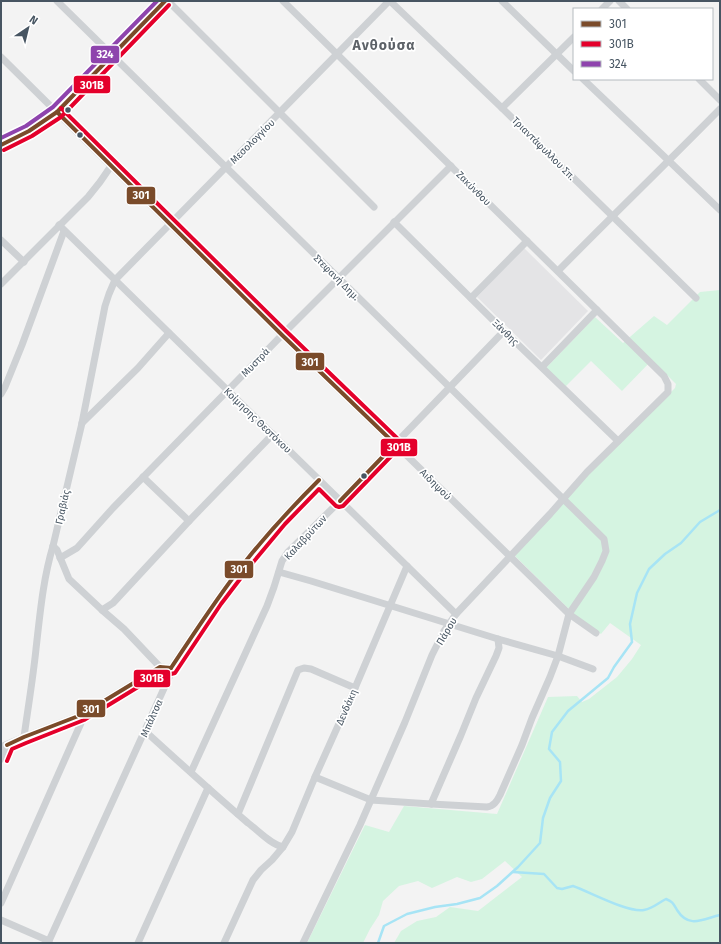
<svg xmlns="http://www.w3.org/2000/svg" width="721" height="944" viewBox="0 0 721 944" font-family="'Fira Sans',sans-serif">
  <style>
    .education { fill: #e4e4e6 }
    .green { fill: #d5f4e1 }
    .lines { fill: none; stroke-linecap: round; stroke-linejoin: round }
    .stream { stroke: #a7e4f5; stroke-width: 2.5 }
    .street { stroke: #ced1d4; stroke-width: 7 }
    .secondary { stroke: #cfd3d5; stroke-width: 10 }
    .bus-1-casing { stroke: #fff; stroke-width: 7 }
    .bus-2-casing { stroke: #fff; stroke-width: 7 }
    .bus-3-casing { stroke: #fff; stroke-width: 7 }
    .bus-1 { stroke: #7a4b2a; stroke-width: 4 }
    .bus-2 { stroke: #e4002b; stroke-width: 4 }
    .bus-3 { stroke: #8e44ad; stroke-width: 4 }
    .bus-dot { fill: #475562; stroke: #fff; stroke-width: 1.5 }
    .labels { text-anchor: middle; stroke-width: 3.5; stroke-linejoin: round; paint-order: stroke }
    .street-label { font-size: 10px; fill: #475562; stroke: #fff }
    .district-label { font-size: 14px; font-weight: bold; letter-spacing: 1px; fill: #5d6268; stroke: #fff }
    .line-badge { stroke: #fff; stroke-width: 1.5 }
    .badge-label { font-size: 11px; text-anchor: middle; font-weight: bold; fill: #fff }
  </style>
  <rect width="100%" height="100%" fill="#f3f3f3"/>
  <polygon class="education" points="524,248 588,311 541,360 477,297"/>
  <polygon class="green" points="720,290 720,943 394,943 401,931 417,921 436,917 450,907 478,911 522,877 505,861 482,879 471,882 457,877 432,888 418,881 399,886 383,901 379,915 370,929 363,943 307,943 365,825 389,832 404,806 497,814 548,697 577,696 582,702 589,699 617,677 632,659 641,645 610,623 601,634 575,615 515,556 591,471 675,388 676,384 652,360 622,391 591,361 565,387 545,369 595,317 623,343 654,316 667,325 700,292"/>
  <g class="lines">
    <g class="stream">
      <path d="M513 872 544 874 557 888 562 889 573 886C590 892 628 913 644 910 654 908 658 903 666 899 673 902 673 903 677 910 689 929 703 919 720 915"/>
      <polyline points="378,943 384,926 407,914 435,907 457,904 480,898 497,886 518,867 540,843 543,818 550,798 561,781 560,762 549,749 552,732 568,711 608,678 614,667 632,642 630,624 637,593 649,569 665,554 681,543 700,522 720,510"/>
    </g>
    <g class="street">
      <path d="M57 1 604 539 606 551 602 561 594 577 569 614 558 656 550 677 532 718 522 745 500 795C497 801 494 806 487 807L431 804 371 800 315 777"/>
      <polyline points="168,1 374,207"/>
      <polyline points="283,1 664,376 668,384 668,392 587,472 550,514 456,614 444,631 432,655 405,722 360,825 303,943"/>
      <polyline points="390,1 502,108 696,298"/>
      <polyline points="502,1 574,71"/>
      <polyline points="619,1 627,9"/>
      <polyline points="602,9 610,1"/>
      <polyline points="1,57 282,335 395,444 569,614 596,633"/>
      <polyline points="583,79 669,161 720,210"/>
      <polyline points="699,79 720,100"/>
      <polyline points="502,108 574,37"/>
      <polyline points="394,222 504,331 618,441"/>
      <polyline points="59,225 456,614"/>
      <polyline points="1,240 24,262"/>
      <path d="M558 271C611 217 666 164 720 109"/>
      <polyline points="1,284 88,197 100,182 111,166"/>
      <polyline points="471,298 527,241"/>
      <polyline points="542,367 597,310"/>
      <polyline points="1,394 5,387 22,345 64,231"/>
      <polyline points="82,423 138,368 169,333"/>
      <polyline points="143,477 189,521"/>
      <polyline points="53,546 57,550 69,579 102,610 124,629 160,667"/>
      <polyline points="60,558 77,548 113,508 282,335 451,166"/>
      <polyline points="279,572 311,581 498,639 558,656 593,669"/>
      <polyline points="102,610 113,603 189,521 273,434"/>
      <path d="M145 731C179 762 213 793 248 823 259 831 270 844 283 847"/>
      <path d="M24 737C28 708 33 678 36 649 40 614 43 579 53 546L82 423 105 306 109 294 115 280 389 1"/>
      <polyline points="1,747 24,737 81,715 160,667 171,668"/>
      <polyline points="1,759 7,745"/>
      <polyline points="191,772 267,606 274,587 282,561 288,552 340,501 504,331"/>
      <polyline points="431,804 461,735 476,698 496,656 499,648 498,639"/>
      <polyline points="238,814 298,670 304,668 311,669 355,688"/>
      <polyline points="1,903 81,723 81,715"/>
      <polyline points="1,920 49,941"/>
      <path d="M48 943 171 673V668C195 632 218 596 245 562 268 533 293 506 319 480"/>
      <polyline points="138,943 208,788"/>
      <polyline points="224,943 253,880 261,870 272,860 283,847 292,832 315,777 355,688 407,566"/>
    </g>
    <polyline class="secondary" points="1,145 29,131 57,112 165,1"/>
    <g class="bus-1-casing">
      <g id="bus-1">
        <polyline points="57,112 282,335 395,444"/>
        <polyline points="1,145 29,131 57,112 165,1"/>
        <polyline points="340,501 395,444"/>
        <path d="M171 668C195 632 218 596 245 562 268 533 293 506 319 480"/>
        <polyline points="7,745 24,737 81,715 160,667 171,668"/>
      </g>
    </g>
    <g class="bus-2-casing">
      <g id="bus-2">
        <polyline points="4,150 32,136 61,117 169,5"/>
        <polyline points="7,761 12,749 26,743 84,720 161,673 171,674 175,673 221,604 250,566 285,524 319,489 336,506 339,507 343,506 399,448 401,444 399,440 286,331 61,108"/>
      </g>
    </g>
    <g class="bus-3-casing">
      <polyline id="bus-3" points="1,138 26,126 53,107 157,1"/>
    </g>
    <use href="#bus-1" class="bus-1"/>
    <use href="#bus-2" class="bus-2"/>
    <use href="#bus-3" class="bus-3"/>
  </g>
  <g class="bus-dot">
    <circle cx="68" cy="110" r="3.5"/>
    <circle cx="80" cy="135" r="3.5"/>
    <circle cx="364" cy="476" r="3.5"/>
  </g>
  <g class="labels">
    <g class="street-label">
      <text transform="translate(252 141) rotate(-45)" y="4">Μεσολογγίου</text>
      <text transform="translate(544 148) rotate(45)" y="4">Τριαντάφυλλου Σπ.</text>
      <text transform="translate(474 188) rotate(45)" y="4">Ζακύνθου</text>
      <text transform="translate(337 277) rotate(45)" y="4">Στεφανή Δημ.</text>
      <text transform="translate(506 332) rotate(44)" y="4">Ξάνθης</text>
      <text transform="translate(255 362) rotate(-46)" y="4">Μυστρά</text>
      <text transform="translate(258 420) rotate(44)" y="4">Κοίμησης Θεοτόκου</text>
      <text transform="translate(436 484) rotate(45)" y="4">Αιδηψού</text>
      <text transform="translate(62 507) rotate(-77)" y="4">Γραβιάς</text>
      <text transform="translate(305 537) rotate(-47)" y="4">Καλαβρύτων</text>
      <text transform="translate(446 631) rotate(-59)" y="4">Πάρου</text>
      <text transform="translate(346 707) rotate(-66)" y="4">Δενδάκη</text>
      <text transform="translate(151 718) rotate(-66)" y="4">Μπάλτσα</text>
    </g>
    <g class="district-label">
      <text x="384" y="50">Ανθούσα</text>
    </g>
  </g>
  <g class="line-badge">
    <rect x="90" y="45" width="30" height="19" rx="4" fill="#8e44ad"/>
    <rect x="73" y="75" width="38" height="19" rx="4" fill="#e4002b"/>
    <rect x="126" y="186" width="30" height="19" rx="4" fill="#7a4b2a"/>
    <rect x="295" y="352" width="30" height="19" rx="4" fill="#7a4b2a"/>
    <rect x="380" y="438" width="38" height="19" rx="4" fill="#e4002b"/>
    <rect x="224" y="560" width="30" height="19" rx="4" fill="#7a4b2a"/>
    <rect x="133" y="669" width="38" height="19" rx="4" fill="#e4002b"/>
    <rect x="76" y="699" width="30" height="19" rx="4" fill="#7a4b2a"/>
  </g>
  <g class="badge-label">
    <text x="105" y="58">324</text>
    <text x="92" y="89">301B</text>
    <text x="141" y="199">301</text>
    <text x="310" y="366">301</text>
    <text x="399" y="451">301B</text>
    <text x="239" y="573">301</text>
    <text x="152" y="682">301B</text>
    <text x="91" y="713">301</text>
  </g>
  <rect width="721" height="944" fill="none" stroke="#475562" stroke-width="4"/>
  <rect x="573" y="8" width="140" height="72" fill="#ffffff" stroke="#b5bbc0"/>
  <rect x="581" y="21" width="20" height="6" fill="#7a4b2a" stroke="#b5bbc0"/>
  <text x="609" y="28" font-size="12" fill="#475562">301</text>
  <rect x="581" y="41" width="20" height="6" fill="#e4002b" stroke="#b5bbc0"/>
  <text x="609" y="48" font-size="12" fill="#475562">301B</text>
  <rect x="581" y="61" width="20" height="6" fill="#8e44ad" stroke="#b5bbc0"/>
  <text x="609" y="68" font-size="12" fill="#475562">324</text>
  <g transform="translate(28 28) rotate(35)" stroke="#ffffff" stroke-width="3" paint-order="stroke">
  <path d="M0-3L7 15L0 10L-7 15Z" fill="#475562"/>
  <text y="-6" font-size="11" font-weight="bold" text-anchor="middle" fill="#475562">N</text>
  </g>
</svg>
